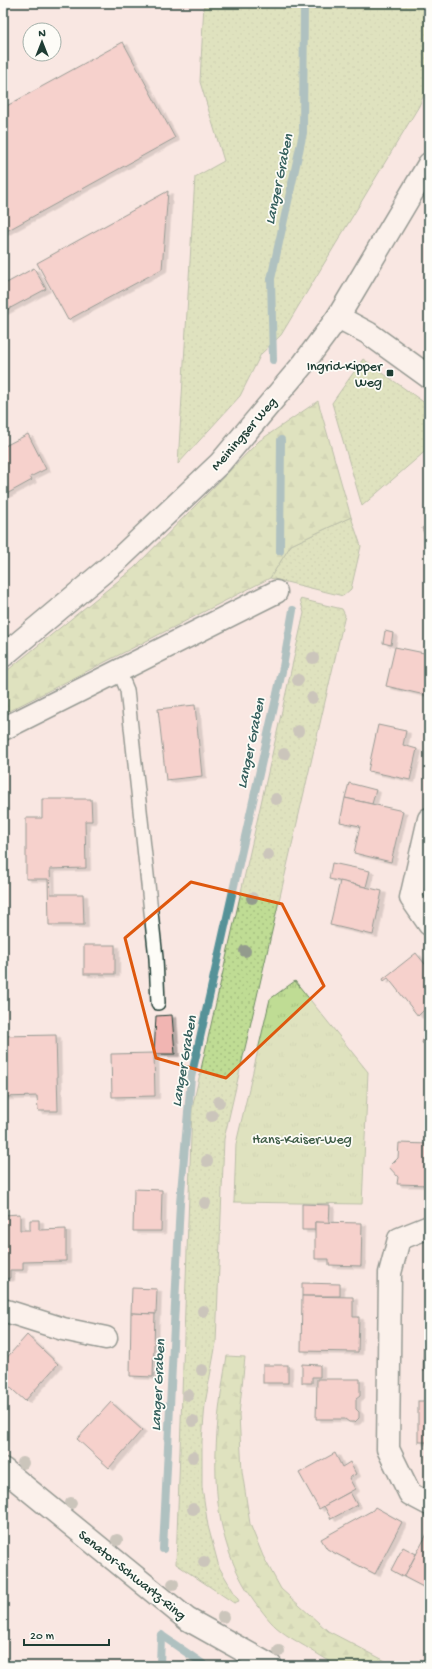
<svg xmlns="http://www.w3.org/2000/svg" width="432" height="1669" viewBox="0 0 432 1669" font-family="'Gochi Hand',sans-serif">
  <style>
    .grass { fill: url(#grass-dots); stroke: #6f8c64 }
    .forest { fill: url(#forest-firs); stroke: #6f8c64 }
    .park { fill: url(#park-tufts); stroke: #6f8c64 }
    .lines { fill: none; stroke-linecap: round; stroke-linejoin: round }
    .stream { stroke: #579298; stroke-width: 8 }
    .building { fill: #f1b5b2; stroke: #1f3d34; filter: url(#shadow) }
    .service-casing { stroke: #1f3d34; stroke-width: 16 }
    .minor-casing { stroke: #1f3d34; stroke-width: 25 }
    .secondary-casing { stroke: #1f3d34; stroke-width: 25 }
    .service { stroke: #fdfcf7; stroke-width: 13 }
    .minor { stroke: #fdfcf7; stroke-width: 22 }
    .secondary { stroke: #fdfcf7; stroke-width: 22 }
    .tree { fill: #939b8d }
    .marked { fill: none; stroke: #de580e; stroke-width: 3; stroke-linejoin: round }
    .poi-dot { fill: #1f3d34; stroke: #fdfcf7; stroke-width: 1.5 }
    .labels { text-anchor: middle; stroke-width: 3.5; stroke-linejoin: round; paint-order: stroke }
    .poi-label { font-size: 14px; fill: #1f3d34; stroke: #fdfcf7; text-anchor: end }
    .street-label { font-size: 14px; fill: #1f3d34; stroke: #fdfcf7 }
    .park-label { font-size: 14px; fill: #3f5d47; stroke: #fdfcf7 }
    .water-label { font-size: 15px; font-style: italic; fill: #36605e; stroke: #fdfcf7 }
  </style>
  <defs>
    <pattern id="grass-dots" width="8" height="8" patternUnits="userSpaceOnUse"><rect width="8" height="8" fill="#bfdc94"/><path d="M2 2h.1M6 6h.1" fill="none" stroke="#a4be80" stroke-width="1.8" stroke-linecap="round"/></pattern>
    <pattern id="forest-firs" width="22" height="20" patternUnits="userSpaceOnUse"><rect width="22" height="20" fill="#bfdc94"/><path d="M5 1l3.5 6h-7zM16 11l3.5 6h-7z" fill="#a4be80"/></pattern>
    <pattern id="park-tufts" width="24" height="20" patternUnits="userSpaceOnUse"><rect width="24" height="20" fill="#bfdc94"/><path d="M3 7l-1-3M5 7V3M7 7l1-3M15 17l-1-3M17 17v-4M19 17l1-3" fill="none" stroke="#a4be80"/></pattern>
    <filter id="shadow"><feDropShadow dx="4.5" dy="2.5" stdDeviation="0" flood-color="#0004"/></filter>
  </defs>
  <rect width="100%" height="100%" fill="#f9e7e2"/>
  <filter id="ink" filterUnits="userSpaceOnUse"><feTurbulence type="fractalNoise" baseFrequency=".025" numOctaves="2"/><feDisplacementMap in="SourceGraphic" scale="8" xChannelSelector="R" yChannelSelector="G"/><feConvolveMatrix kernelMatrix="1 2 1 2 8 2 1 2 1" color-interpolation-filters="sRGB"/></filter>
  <g filter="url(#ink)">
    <g class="grass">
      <polygon points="204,3 429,3 429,83 419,106 281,335 261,354 240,396 178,464 195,177 224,161 200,82"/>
      <polygon points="363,359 429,406 429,448 362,506 332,403"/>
      <polygon points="351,517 361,546 351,589 343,596 270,578 291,545"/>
      <polygon points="300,599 342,609 345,615 224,1139 216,1343 205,1404 202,1441 202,1487 208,1526 219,1567 239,1601 234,1603 176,1564 192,1109 304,613"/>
    </g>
    <g class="forest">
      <polygon points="318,401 351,517 291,545 270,578 3,714 3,674 134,568 259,441"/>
      <path d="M227 1356 245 1357 239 1415 242 1471 250 1524 263 1556 281 1589 328 1631 395 1666C381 1666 354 1669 341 1666 330 1663 312 1650 301 1644 295 1640 287 1636 281 1631 270 1623 263 1612 255 1602 203 1530 213 1438 227 1356Z"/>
    </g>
    <polygon class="park" points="295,981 368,1072 362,1204 234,1202 236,1144 270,999"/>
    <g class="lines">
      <g class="stream">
        <polyline points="273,360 271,279 303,133 304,3"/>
        <polyline points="280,551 281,440"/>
        <polyline points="163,1549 180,1203 191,1078 283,667 293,610"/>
        <polyline points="161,1635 206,1666"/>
        <polyline points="160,1666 161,1635"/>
      </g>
    </g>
    <g class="building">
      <polygon points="123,42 175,138 3,233 3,108"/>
      <polygon points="168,191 162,269 68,320 37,263"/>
      <polygon points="34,268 46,289 3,312 3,285"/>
      <polygon points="28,434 46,469 30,477 32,480 3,496 3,447"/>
      <polygon points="429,525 429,547 422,528"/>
      <polygon points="385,631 393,633 391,645 383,643"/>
      <polygon points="395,647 429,654 429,696 386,686"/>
      <polygon points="195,705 202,776 166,780 158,709"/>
      <polygon points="378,725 406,731 403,745 417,749 410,780 368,771"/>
      <polygon points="349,783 376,790 372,804 345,798"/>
      <polygon points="345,798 403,811 391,862 354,853 360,826 340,822"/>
      <polygon points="42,799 91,799 92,821 85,821 86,868 50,869 51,894 83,894 84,925 49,925 48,879 26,879 26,818 42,818"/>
      <polygon points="332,863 370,871 366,887 329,879"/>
      <polygon points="340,881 382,891 373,935 330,925"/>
      <rect x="84" y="945" width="31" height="29"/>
      <polygon points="416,953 429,969 429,1005 418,1016 388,978 384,981 383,979"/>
      <polygon points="172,1015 175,1054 154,1054 156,1016"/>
      <polygon points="425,1031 429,1032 429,1045 422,1043"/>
      <polygon points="56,1035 58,1111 38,1111 37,1096 3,1097 3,1036"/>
      <polygon points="154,1053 155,1096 112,1097 111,1054"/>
      <polygon points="399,1143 429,1144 429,1185 397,1184 398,1177 389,1167 398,1158"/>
      <polygon points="134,1189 162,1190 161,1231 133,1231"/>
      <polygon points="302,1204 330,1205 329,1223 315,1222 315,1230 302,1230"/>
      <polygon points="20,1214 20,1230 30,1230 30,1220 39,1220 39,1230 66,1229 66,1261 23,1262 23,1270 10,1270 10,1278 3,1279 3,1215"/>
      <polygon points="315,1222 362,1223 361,1266 329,1265 329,1259 315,1259"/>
      <polygon points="302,1283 340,1284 340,1296 302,1296"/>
      <polygon points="132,1288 157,1289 156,1314 131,1313"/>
      <polygon points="302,1296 353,1297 353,1317 359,1317 358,1352 301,1351"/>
      <polygon points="131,1313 155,1314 153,1377 130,1376"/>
      <polygon points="424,1329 429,1329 429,1371 423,1371"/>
      <polygon points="27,1335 58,1364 25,1401 3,1381 3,1362"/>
      <polygon points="302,1364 320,1365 320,1377 312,1377 312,1383 302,1383"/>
      <rect x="263" y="1365" width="25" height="18"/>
      <polygon points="317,1379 360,1379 360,1396 356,1399 356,1409 359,1412 359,1418 355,1422 349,1422 345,1419 316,1419"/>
      <rect x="427" y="1386" width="2" height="15"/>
      <rect x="418" y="1401" width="11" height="41"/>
      <polygon points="111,1402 142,1430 109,1468 77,1439"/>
      <polygon points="335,1453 342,1467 350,1462 356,1474 349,1478 355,1489 319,1509 299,1473"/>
      <polygon points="350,1492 357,1505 331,1519 324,1506"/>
      <polygon points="375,1507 402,1522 375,1574 327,1549 321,1539 373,1510"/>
      <polygon points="427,1534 429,1535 429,1590 404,1577"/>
      <polygon points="403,1547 416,1554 404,1577 391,1570"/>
    </g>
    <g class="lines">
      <g class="service-casing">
        <polyline id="service" points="119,671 127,690 156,958 158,1003"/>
      </g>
      <g class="minor-casing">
        <g id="minor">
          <polyline points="338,317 368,333 429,377"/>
          <polyline points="3,656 120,558 220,463 304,363 338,317 429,164"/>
          <polyline points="3,729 276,592"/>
          <polyline points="429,819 411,898 429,924"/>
          <polyline points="429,1227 399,1239 390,1273 388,1449 410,1494 429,1504"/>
          <polyline points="3,1310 63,1329 106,1338"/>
        </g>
      </g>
      <g class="secondary-casing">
        <polyline id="secondary" points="3,1469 187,1619 271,1666"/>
      </g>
      <use href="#service" class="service"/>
      <use href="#minor" class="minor"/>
      <use href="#secondary" class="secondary"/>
    </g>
    <g class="tree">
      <circle cx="313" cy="658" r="6"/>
      <circle cx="298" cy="680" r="6"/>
      <circle cx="312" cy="698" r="6"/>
      <circle cx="298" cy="731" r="6"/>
      <circle cx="284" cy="754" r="6"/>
      <circle cx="276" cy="799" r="6"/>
      <circle cx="268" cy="855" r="6"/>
      <circle cx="252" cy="898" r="6"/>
      <circle cx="245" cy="951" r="6"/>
      <circle cx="219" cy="1102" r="6"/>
      <circle cx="212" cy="1116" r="6"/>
      <circle cx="207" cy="1161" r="6"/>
      <circle cx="205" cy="1203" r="6"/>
      <circle cx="203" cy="1311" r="6"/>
      <circle cx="202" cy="1370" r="6"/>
      <circle cx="188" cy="1395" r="6"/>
      <circle cx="193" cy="1421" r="6"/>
      <circle cx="193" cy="1457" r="6"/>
      <circle cx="23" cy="1463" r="6"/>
      <circle cx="71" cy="1503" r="6"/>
      <circle cx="193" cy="1509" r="6"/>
      <circle cx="117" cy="1540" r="6"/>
      <circle cx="204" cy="1562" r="6"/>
      <circle cx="173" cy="1584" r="6"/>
      <circle cx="223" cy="1617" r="6"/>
      <circle cx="279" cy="1651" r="6"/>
    </g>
  </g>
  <path d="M0 0H432V1669H0ZM191 882 282 904 324 986 226 1078 156 1058 125 938Z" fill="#f9e7e2" fill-opacity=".55" fill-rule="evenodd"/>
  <path class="marked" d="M191 882 282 904 324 986 226 1078 156 1058 125 938Z"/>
  <rect class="poi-dot" x="386" y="369" width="8" height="8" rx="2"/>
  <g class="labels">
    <g class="poi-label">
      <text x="382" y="370">Ingrid-Kipper<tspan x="382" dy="16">Weg</tspan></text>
    </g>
    <g class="street-label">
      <text transform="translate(243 433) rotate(-49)" y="5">Meiningser Weg</text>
      <text transform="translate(133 1574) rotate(39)" y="5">Senator-Schwartz-Ring</text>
    </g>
    <g class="park-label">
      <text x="302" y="1143">Hans-Kaiser-Weg</text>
    </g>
    <g class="water-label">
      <text transform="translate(278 179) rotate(-78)" y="5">Langer Graben</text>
      <text transform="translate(250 743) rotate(-78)" y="5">Langer Graben</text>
      <text transform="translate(183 1061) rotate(-80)" y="5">Langer Graben</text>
      <text transform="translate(157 1385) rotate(-87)" y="5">Langer Graben</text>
    </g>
  </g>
  <rect width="432" height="1669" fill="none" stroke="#fdfcf7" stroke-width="16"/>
  <rect x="8" y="8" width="416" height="1653" fill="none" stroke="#1f3d34" stroke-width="1.5" filter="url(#ink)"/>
  <g transform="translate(42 42)"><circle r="19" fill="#fdfcf7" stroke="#a4b0a9"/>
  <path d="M0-3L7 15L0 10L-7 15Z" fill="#1f3d34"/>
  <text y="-6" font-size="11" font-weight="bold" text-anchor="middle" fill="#1f3d34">N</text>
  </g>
  <path d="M24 1639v6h85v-6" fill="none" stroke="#1f3d34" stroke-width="2"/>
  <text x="30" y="1639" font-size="12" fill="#1f3d34" stroke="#fdfcf7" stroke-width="3" paint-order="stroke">20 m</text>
</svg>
